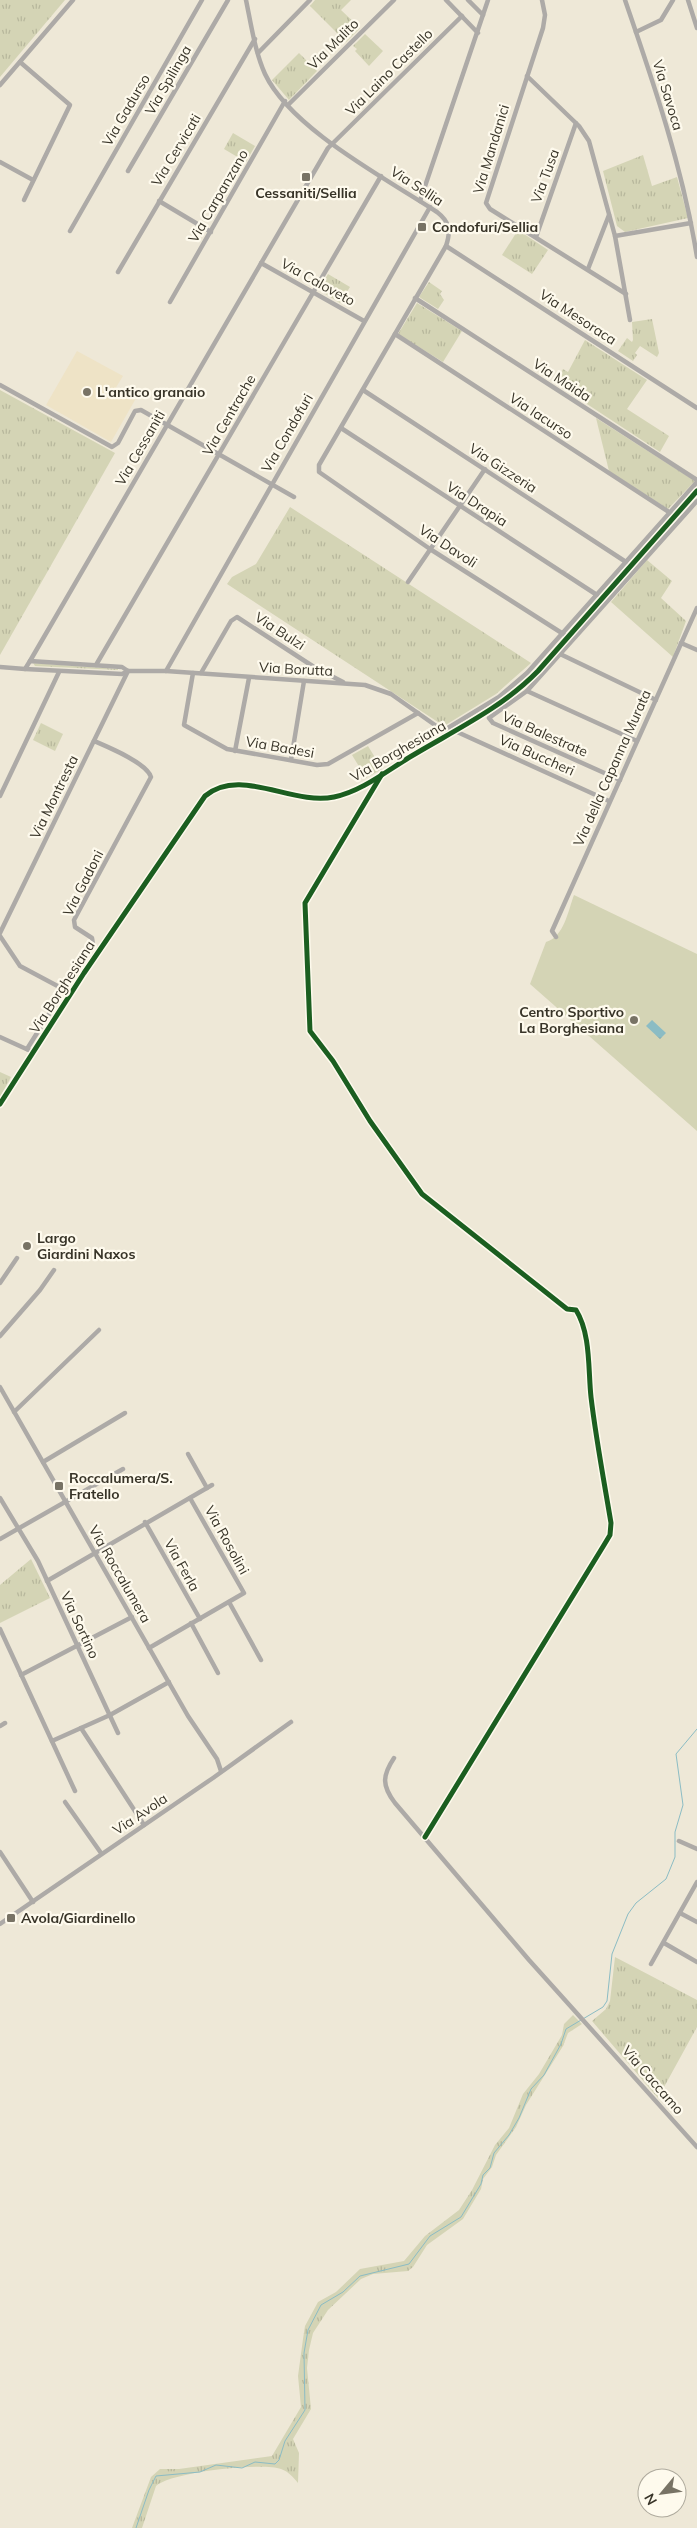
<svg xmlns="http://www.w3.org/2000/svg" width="697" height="2528" viewBox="0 0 697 2528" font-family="Mulish,sans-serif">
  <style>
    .built { fill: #eee3c6 }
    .grass { fill: url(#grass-tufts) }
    .pitch { fill: #d4d4b5 }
    .water { fill: url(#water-ripples) }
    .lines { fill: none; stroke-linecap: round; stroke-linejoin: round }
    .stream { stroke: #8bbcc4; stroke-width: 1 }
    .minor { stroke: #adaaa7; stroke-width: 4.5 }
    .tertiary { stroke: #adaaa7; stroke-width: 5 }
    .cycleway-casing { stroke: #fefaed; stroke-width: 8 }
    .cycleway { stroke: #1b5e20; stroke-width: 5 }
    .poi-dot { fill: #787365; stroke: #fefaed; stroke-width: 2 }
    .labels { text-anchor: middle; stroke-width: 4.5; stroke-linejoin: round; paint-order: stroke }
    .street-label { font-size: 14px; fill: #383428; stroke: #fefaed }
    .poi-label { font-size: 14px; font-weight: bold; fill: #383428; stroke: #fefaed; text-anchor: start }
  </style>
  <defs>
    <pattern id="grass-tufts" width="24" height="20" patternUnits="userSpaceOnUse" patternTransform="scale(1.25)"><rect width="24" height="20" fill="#d4d4b5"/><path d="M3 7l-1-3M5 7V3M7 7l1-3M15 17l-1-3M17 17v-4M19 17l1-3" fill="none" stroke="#b7b79c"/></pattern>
    <pattern id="water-ripples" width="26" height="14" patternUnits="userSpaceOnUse" patternTransform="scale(1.25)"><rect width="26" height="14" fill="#8bbcc4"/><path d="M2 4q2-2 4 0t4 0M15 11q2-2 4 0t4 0" fill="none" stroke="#739a9f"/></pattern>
  </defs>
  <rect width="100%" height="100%" fill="#eee8d7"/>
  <polygon class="built" points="77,351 123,376 115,389 135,400 111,442 46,405"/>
  <g class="grass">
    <polygon points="0,0 65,0 0,77"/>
    <polygon points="315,0 351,0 341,10 360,28 346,42 310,6"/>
    <polygon points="365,34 383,51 369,66 355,51 357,49 353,46"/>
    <polygon points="299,53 317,71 289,100 272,80"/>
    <polygon points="233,133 255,146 246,162 224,149"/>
    <polygon points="643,155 652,186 677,177 688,218 625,232 617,226 603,171"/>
    <polygon points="518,230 548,250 532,274 502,255"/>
    <polygon points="328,274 350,287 340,303 319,290"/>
    <polygon points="429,282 442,291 440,294 444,300 438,309 419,297"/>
    <polygon points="417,303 462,331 443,362 398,334"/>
    <polygon points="652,319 659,353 657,357 640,346 635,353 637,355 633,361 618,351 627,338 632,342 633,340 632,322"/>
    <polygon points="585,340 647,380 627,409 669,436 660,452 555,383 563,369 568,372"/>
    <polygon points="0,390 115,453 0,655"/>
    <polygon points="596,418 695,481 668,509 609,471"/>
    <polygon points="290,507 531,663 496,694 444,726 227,584 232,577 256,564"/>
    <polygon points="647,560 672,581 661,598 686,621 673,657 611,602"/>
    <polygon points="33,663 118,669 118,670 35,666"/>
    <polygon points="41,723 63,734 55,751 33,740"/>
    <polygon points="368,746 382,769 366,778 352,755"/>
    <polygon points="0,1072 11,1077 0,1097"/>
    <polygon points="31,1559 50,1598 0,1623 0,1585"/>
    <polygon points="615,1957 697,2000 697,2027 658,2098 592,2021 606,2009 610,2001"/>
    <path d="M573 2015 582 2024 568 2033 563 2046 526 2105 516 2127 496 2155 492 2167 483 2179 481 2189 463 2219 427 2245 413 2267 408 2271 373 2274 361 2279 328 2310 313 2333 309 2350 307 2368 311 2409 293 2439 299 2453 298 2483C293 2477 289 2472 281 2469 261 2462 171 2472 156 2486L142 2528H132L151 2477 160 2469H179L272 2456 301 2407 298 2376 303 2339 305 2326 318 2302 336 2292 360 2269 404 2261 425 2236 459 2210 472 2190 495 2145 509 2128 523 2094 539 2074 562 2035 564 2024Z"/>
  </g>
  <path class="pitch" d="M574 895 697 954V1131L530 984 546 942C564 937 568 911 574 895Z"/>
  <polygon class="water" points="652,1020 666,1033 660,1039 646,1026"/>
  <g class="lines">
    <polyline class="stream" points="136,2528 149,2490 156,2476 200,2472 216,2465 242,2468 255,2462 275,2464 279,2460 285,2441 305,2410 304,2353 308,2330 321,2305 343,2292 360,2276 409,2264 430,2236 461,2217 481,2184 483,2175 490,2168 494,2153 509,2135 519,2118 531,2089 544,2075 561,2044 566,2029 603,2007 607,2001 612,1954 628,1914 636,1903 666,1879 675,1857 675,1832 683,1805 676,1754 697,1729"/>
    <g class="minor">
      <path d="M246 0C251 24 255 52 265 74 291 129 387 179 437 212 450 222 451 231 446 246L319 465V472L430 549 568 637"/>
      <polyline points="446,0 478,33"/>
      <polyline points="468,0 483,15"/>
      <polyline points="542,0 545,15 543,28 486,203 490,209 626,294"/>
      <path d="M625 0C654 84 683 169 697 257"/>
      <polyline points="688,0 697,28"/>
      <polyline points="636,32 661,20 673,0"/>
      <polyline points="258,53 310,0"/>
      <polyline points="20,62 70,105 24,200"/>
      <polyline points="527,76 579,126 589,141 615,236 630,320"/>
      <polyline points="0,85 73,0"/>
      <polyline points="288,105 394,0"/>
      <polyline points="0,162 33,180"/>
      <polyline points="128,171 228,0"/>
      <polyline points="159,201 211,232"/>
      <polyline points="420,201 488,0"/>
      <polyline points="70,231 202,0"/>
      <polyline points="615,236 691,223"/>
      <polyline points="536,237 576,123"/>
      <polyline points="446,246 697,408"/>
      <polyline points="261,263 364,321"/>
      <polyline points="588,269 609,215"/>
      <polyline points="118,272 255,39"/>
      <polyline points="415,298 697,480"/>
      <polyline points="170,302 285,101"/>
      <polyline points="395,334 672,514"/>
      <polyline points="0,385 112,447 118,443 135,411 141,410 294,497"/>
      <polyline points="363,390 626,562"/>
      <polyline points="341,428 597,595"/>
      <polyline points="408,582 485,469"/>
      <polyline points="681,643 697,650"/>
      <polyline points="558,653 656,700"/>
      <polyline points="30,661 328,148 462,16"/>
      <polyline points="96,665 381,176"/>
      <polyline points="0,667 25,669 30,661 122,667 128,671 166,671 365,685 391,694 449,735"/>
      <polyline points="25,669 122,674 128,671"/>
      <polyline points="166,671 430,207"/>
      <polyline points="193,673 184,725 227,749 317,765 328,764 418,713"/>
      <polyline points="201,673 231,621 237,617 314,667 343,682"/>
      <polyline points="527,691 637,741"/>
      <polyline points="443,731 499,697 527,673 697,482"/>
      <polyline points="455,731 609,801"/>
      <polyline points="235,751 249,678"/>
      <polyline points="291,760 304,681"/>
      <path d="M381 776 305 903 310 1031 333 1061 370 1121 422 1194 567 1309 576 1310C591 1334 588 1370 591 1397 596 1439 604 1481 611 1523L610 1535 604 1545 425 1837"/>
      <polyline points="620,780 493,723 489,718 527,691 697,501"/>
      <polyline points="0,796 59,672"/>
      <polyline points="0,933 128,671"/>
      <polyline points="0,936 20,966 65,990"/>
      <polyline points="556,937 552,931 697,608"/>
      <polyline points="0,1037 33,1052"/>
      <path d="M27 1049 93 944 92 938 75 927 74 920 151 777C147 763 108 747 94 741"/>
      <polyline points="0,1283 17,1258"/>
      <polyline points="0,1336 40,1290 54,1270"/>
      <polyline points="0,1387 188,1716 217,1759 221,1771"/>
      <polyline points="14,1412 99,1330"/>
      <polyline points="188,1454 207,1488"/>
      <polyline points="43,1462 125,1413"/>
      <polyline points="0,1498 38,1561 118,1733"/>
      <polyline points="145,1522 200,1619"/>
      <polyline points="0,1539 123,1469"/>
      <polyline points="47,1581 212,1485"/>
      <polyline points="229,1602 261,1660"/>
      <polyline points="191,1623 218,1673"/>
      <polyline points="0,1629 75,1791"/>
      <polyline points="149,1648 244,1593 190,1498"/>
      <polyline points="21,1675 132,1617"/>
      <polyline points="0,1726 5,1723"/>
      <polyline points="81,1728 144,1825"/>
      <polyline points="52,1741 110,1715 169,1682"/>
      <path d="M394 1758C382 1776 382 1786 395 1803L529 1960 697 2147"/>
      <polyline points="65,1802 101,1853"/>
      <polyline points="679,1841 697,1849"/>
      <polyline points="0,1852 33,1902"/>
      <polyline points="680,1913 697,1922"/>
      <polyline points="0,1924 213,1778 291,1722"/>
      <polyline points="664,1943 697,1962"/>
      <polyline points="651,1964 697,1882"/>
    </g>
    <path class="tertiary" d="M0 1104 84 973 205 796C240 766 292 806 334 797 363 791 389 769 415 754 457 729 503 707 538 671L697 491"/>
    <g class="cycleway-casing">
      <g id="cycleway">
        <path d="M382 774 305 903 310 1031 333 1061 370 1121 422 1194 567 1309 576 1310C591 1334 588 1370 591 1397 596 1439 604 1481 611 1523L610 1535 604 1545 425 1837"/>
        <path d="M0 1104 84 973 205 796C240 766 292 806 334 797 363 791 389 769 415 754 457 729 503 707 538 671L697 491"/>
      </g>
    </g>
    <use href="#cycleway" class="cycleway"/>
  </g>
  <g class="poi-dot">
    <rect x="301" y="172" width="10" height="10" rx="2.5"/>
    <rect x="417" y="222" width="10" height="10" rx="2.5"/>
    <circle cx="87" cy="392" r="5"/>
    <circle cx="634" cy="1020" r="5"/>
    <circle cx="27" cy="1246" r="5"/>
    <rect x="54" y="1481" width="10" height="10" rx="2.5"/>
    <rect x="6" y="1913" width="10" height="10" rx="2.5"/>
  </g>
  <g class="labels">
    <g class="street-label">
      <text transform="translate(333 44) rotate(-45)" y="5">Via Malito</text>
      <text transform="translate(389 72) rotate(-45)" y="5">Via Laino Castello</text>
      <text transform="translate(168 80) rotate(-60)" y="5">Via Spilinga</text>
      <text transform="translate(668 95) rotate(73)" y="5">Via Savoca</text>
      <text transform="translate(126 110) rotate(-60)" y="5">Via Gadurso</text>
      <text transform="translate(491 149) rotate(-73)" y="5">Via Mandanici</text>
      <text transform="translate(176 150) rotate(-59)" y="5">Via Cervicati</text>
      <text transform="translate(545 176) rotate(-70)" y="5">Via Tusa</text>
      <text transform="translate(417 186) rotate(33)" y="5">Via Sellia</text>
      <text transform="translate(218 196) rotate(-60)" y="5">Via Carpanzano</text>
      <text transform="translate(318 282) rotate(29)" y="5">Via Caloveto</text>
      <text transform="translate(578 317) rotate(33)" y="5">Via Mesoraca</text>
      <text transform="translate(562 380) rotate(33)" y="5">Via Maida</text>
      <text transform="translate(229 415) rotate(-60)" y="5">Via Centrache</text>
      <text transform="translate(541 416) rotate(33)" y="5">Via Iacurso</text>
      <text transform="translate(287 433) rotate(-60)" y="5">Via Condofuri</text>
      <text transform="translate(140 448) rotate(-60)" y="5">Via Cessaniti</text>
      <text transform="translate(503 468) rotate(33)" y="5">Via Gizzeria</text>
      <text transform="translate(477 504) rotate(33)" y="5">Via Drapia</text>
      <text transform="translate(448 546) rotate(33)" y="5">Via Davoli</text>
      <text transform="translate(280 631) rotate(33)" y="5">Via Bulzi</text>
      <text transform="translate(296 669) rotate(3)" y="5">Via Borutta</text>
      <text transform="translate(545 734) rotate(24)" y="5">Via Balestrate</text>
      <text transform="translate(280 747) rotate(10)" y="5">Via Badesi</text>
      <text transform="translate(398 751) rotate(-30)" y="5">Via Borghesiana</text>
      <text transform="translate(537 755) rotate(24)" y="5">Via Buccheri</text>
      <text transform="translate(612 768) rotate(-66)" y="5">Via della Capanna Murata</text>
      <text transform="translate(54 797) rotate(-64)" y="5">Via Montresta</text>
      <text transform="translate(83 883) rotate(-63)" y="5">Via Gadoni</text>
      <text transform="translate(62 987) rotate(-57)" y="5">Via Borghesiana</text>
      <text transform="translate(227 1540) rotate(61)" y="5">Via Rosolini</text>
      <text transform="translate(182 1565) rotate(61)" y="5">Via Ferla</text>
      <text transform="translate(120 1574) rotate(60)" y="5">Via Roccalumera</text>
      <text transform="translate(80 1625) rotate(65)" y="5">Via Sortino</text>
      <text transform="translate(140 1814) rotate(-34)" y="5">Via Avola</text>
      <text transform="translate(653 2080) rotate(49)" y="5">Via Caccamo</text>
    </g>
    <g class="poi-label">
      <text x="306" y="198" text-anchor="middle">Cessaniti/Sellia</text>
      <text x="432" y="232">Condofuri/Sellia</text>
      <text x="97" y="397">L'antico granaio</text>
      <text x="624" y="1017" text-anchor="end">Centro Sportivo<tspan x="624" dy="16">La Borghesiana</tspan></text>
      <text x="37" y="1243">Largo<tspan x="37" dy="16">Giardini Naxos</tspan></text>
      <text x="69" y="1483">Roccalumera/S.<tspan x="69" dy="16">Fratello</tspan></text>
      <text x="21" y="1923">Avola/Giardinello</text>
    </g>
  </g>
  <g transform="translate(662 2493) rotate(241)"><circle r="24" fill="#fefaed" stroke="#afab9e"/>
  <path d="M0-4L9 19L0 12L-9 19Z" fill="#787365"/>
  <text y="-8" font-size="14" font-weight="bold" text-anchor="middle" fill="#383428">N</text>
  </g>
</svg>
